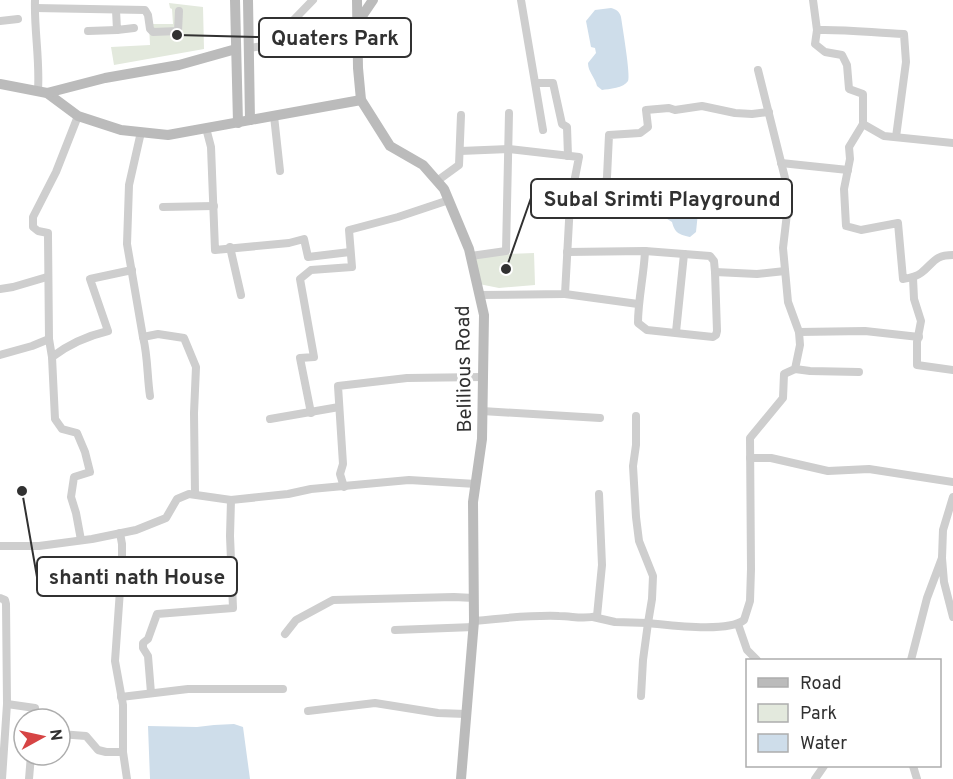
<svg xmlns="http://www.w3.org/2000/svg" width="953" height="779" viewBox="0 0 953 779" font-family="Overpass,sans-serif">
  <style>
    .green { fill: #e3e9dd }
    .water { fill: #ceddea }
    .lines { fill: none; stroke-linecap: round; stroke-linejoin: round }
    .street { stroke: #cecece; stroke-width: 8 }
    .secondary { stroke: #bbb; stroke-width: 10 }
    .labels { text-anchor: middle; stroke-width: 6; stroke-linejoin: round; paint-order: stroke }
    .street-label { font-size: 20px; fill: #313131; stroke: #fff }
    .leader { fill: none; stroke: #313131; stroke-width: 2 }
    .callout-dot { fill: #313131; stroke: #fff; stroke-width: 2 }
    .callout { fill: #fff; stroke: #313131; stroke-width: 2 }
    .callout-label { font-size: 21px; text-anchor: middle; font-weight: bold; fill: #313131 }
  </style>
  <rect width="100%" height="100%" fill="#fff"/>
  <g class="green">
    <polygon points="169,3 203,7 204,49 114,65 111,47 150,45 149,24 173,24 172,9 170,8"/>
    <polygon points="534,253 535,285 499,288 479,284 475,255"/>
  </g>
  <g class="water">
    <path d="M611 8C616 9 620 12 621 17 622 24 631 77 628 81 624 88 609 89 602 90L597 86C595 77 588 72 588 63L596 53 595 48 591 47 586 21 595 10Z"/>
    <path d="M696 190 700 193 696 232 690 237C678 234 675 233 672 222L664 217 665 213 673 209V199L677 194 689 193Z"/>
    <polygon points="214,725 234,724 243,727 250,779 150,779 148,726 197,727"/>
  </g>
  <g class="lines">
    <g class="street">
      <path d="M35 0C34 30 40 60 38 90"/>
      <polyline points="521,0 543,130"/>
      <path d="M813 0 817 30 815 44 825 52 842 55 847 65 849 89 863 94V124L849 147 850 159 844 189 846 226 861 230 898 223 903 279C909 278 916 277 921 273 934 263 934 255 953 255"/>
      <polyline points="35,8 145,10 148,15 150,29 153,32 178,31 179,11"/>
      <polyline points="116,10 117,30 134,28"/>
      <polyline points="0,21 18,19"/>
      <path d="M817 30C846 29 875 33 904 34L906 62 896 137"/>
      <polyline points="88,31 117,30"/>
      <polyline points="279,38 280,34 313,0"/>
      <polyline points="249,48 264,46 279,38 358,22"/>
      <polyline points="536,83 553,83 562,124 567,127 568,156"/>
      <polyline points="274,116 280,171"/>
      <polyline points="863,124 884,136 953,143"/>
      <polyline points="206,128 211,147 215,250 289,243 304,239 308,257 350,252"/>
      <polyline points="141,132 129,185 127,244 143,337 158,334 184,338 196,367 194,413 195,494"/>
      <polyline points="460,151 509,149 579,157 570,203"/>
      <polyline points="781,163 848,170"/>
      <polyline points="437,181 459,165 461,115"/>
      <polyline points="163,207 214,206"/>
      <polyline points="230,247 241,295"/>
      <polyline points="645,251 710,256 714,261 715,272"/>
      <path d="M567 252 645 251C644 275 638 299 638 323L647 330 713 337 716 335 717 331 715 272 757 274 785 271"/>
      <polyline points="471,256 506,251 509,113"/>
      <polyline points="913,278 914,299 921,321 917,342 917,365 953,370"/>
      <polyline points="0,289 13,287 47,277"/>
      <polyline points="565,294 638,304"/>
      <polyline points="480,295 565,294 570,203 601,208 607,177 609,135 640,133 648,127 646,110 669,108 675,110 702,106 735,113 752,114 769,112"/>
      <polyline points="676,332 684,254"/>
      <polyline points="799,332 865,331 919,337"/>
      <path d="M143 337C148 357 147 376 150 396"/>
      <polyline points="49,339 48,236 48,233 38,231 33,227 33,217 56,172 78,116"/>
      <path d="M0 355 32 346 49 339 52 357C69 344 87 336 108 331L90 279 132 270"/>
      <polyline points="52,357 55,419 62,429 77,433 85,452 90,472 74,477 71,497 76,513 81,540"/>
      <polyline points="795,369 810,371 859,372"/>
      <polyline points="482,411 600,418"/>
      <polyline points="311,413 300,358 314,357 300,279 311,270 352,267 349,230 398,217 449,200"/>
      <polyline points="270,419 339,407"/>
      <polyline points="750,458 771,458 828,471 869,469 953,482"/>
      <polyline points="344,487 340,474 343,464 338,386 407,378 483,377"/>
      <polyline points="120,533 122,544 122,562 115,661 123,705 123,752 127,779"/>
      <polyline points="0,546 39,546 92,539 136,530 166,518 177,499 189,494 231,500 288,494 311,489 409,480 476,484"/>
      <polyline points="942,558 943,530 953,497"/>
      <polyline points="0,598 5,600 6,604 7,704 35,708 34,719"/>
      <polyline points="593,617 615,622 648,623 652,599 653,576 639,541 636,517 633,466 636,445 636,416"/>
      <path d="M474 621C502 618 531 615 559 616 573 616 583 620 597 616L602 565 599 494"/>
      <polyline points="738,624 747,650 757,660"/>
      <polyline points="395,630 474,627"/>
      <polyline points="285,634 296,620 333,600 454,597 474,598"/>
      <polyline points="911,660 927,598 942,558 944,582 953,617"/>
      <polyline points="151,693 148,656 143,648 143,643 148,639 157,614 233,608 230,536 231,500"/>
      <path d="M641 696 643 660 648 623C670 625 727 633 744 620L750 601 751 569 750 438 783 398 784 374 795 369 800 345 799 332 788 302 783 248 788 205 786 182 758 70"/>
      <polyline points="121,697 188,689 283,689"/>
      <polyline points="308,711 375,703 438,713 466,714"/>
      <polyline points="60,734 86,736 98,750 106,752 123,752"/>
      <polyline points="913,766 917,779"/>
      <polyline points="2,779 7,704"/>
      <polyline points="29,779 31,755"/>
      <polyline points="815,779 824,766"/>
    </g>
    <g class="secondary">
      <polyline points="235,0 238,123"/>
      <polyline points="248,0 250,120"/>
      <polyline points="357,0 358,68 361,100 390,146 423,165 444,189 469,249 484,315 482,439 473,502 474,621 461,779"/>
      <polyline points="358,22 373,0"/>
      <polyline points="0,84 47,93 78,116 121,130 168,135 361,100"/>
      <polyline points="47,93 105,78 179,65 236,49"/>
    </g>
  </g>
  <g class="labels">
    <g class="street-label">
      <text transform="translate(463 369) rotate(-91)" y="7">Belilious Road</text>
    </g>
  </g>
  <path class="leader" d="M177 35L259 37M506 269L531 198M22 491L37 577"/>
  <g class="callout-dot">
    <circle cx="177" cy="35" r="6"/>
    <circle cx="506" cy="269" r="6"/>
    <circle cx="22" cy="491" r="6"/>
  </g>
  <g class="callout">
    <rect x="259" y="18" width="152" height="39" rx="6"/>
    <rect x="531" y="179" width="261" height="39" rx="6"/>
    <rect x="37" y="557" width="200" height="39" rx="6"/>
  </g>
  <g class="callout-label">
    <text x="335" y="45">Quaters Park</text>
    <text x="662" y="206">Subal Srimti Playground</text>
    <text x="137" y="584">shanti nath House</text>
  </g>
  <rect x="746" y="659" width="195" height="108" fill="#ffffff" stroke="#adadad" stroke-width="1.5"/>
  <rect x="758" y="678" width="30" height="9" fill="#bbbbbb" stroke="#adadad" stroke-width="1.5"/>
  <text x="800" y="689" font-size="18" fill="#313131">Road</text>
  <rect x="758" y="704" width="30" height="18" fill="#e3e9dd" stroke="#adadad" stroke-width="1.5"/>
  <text x="800" y="719" font-size="18" fill="#313131">Park</text>
  <rect x="758" y="734" width="30" height="18" fill="#ceddea" stroke="#adadad" stroke-width="1.5"/>
  <text x="800" y="749" font-size="18" fill="#313131">Water</text>
  <g transform="translate(42 737) rotate(82)"><circle r="28" fill="#ffffff" stroke="#adadad" stroke-width="1.5"/>
  <path d="M0-4.5L10 22L0 15L-10 22Z" fill="#d64444"/>
  <text y="-9" font-size="16" font-weight="bold" text-anchor="middle" fill="#313131">N</text>
  </g>
</svg>
